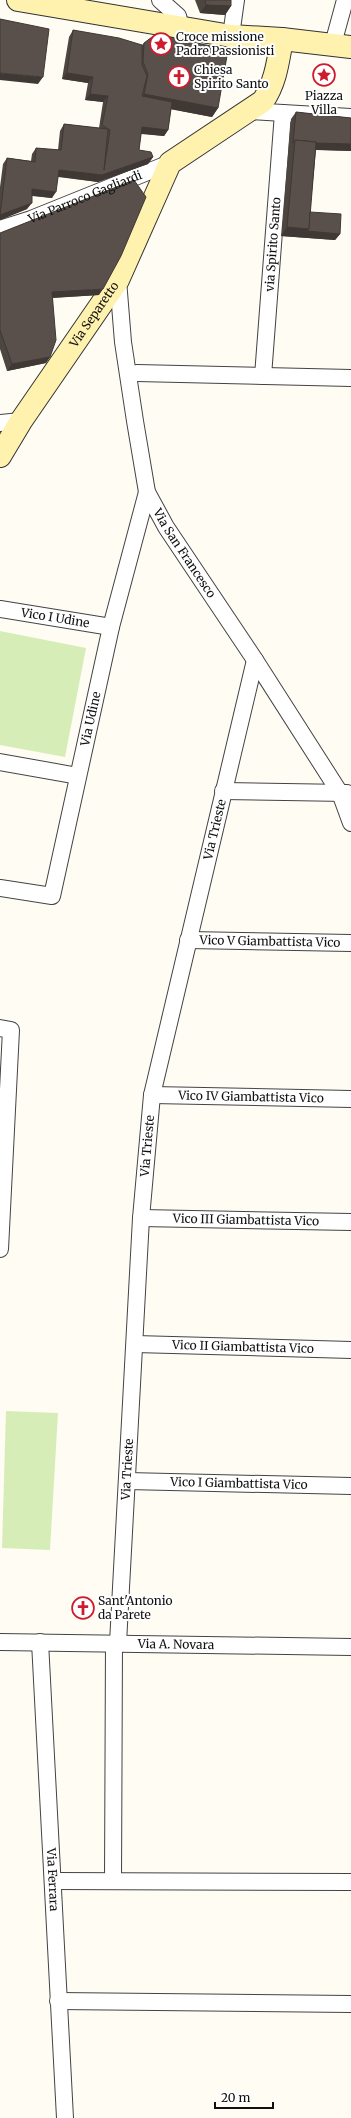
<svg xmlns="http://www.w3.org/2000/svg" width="351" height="2118" viewBox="0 0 351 2118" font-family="Merriweather,serif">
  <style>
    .green { fill: #d6edb8 }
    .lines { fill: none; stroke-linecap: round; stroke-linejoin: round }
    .street-casing { stroke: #434343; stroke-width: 18 }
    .secondary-casing { stroke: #323232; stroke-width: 24 }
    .street { stroke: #fff; stroke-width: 16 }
    .secondary { stroke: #fff2ae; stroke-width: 22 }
    .wall { fill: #4d4540 }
    .shaded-wall { fill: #3f3834 }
    .building { fill: #5a504b; stroke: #3f3834 }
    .labels { text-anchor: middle; stroke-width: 4; stroke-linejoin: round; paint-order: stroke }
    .poi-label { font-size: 12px; fill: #101010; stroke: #fff; text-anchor: start }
    .street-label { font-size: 12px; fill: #101010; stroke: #fff }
  </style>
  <rect width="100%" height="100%" fill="#fffcf3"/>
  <g class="green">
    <polygon points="0,631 86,648 65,757 0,745"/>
    <polygon points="6,1411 58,1413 50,1550 2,1548"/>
  </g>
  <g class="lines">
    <g class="street-casing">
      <g id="street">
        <polyline points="160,0 178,16 181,28"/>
        <polyline points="231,36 236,0"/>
        <polyline points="333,44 345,0"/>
        <polyline points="249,111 351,117"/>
        <path id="s1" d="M0 229 31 219 170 163"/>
        <path id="s2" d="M118 280 123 342 135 421 147 492 166 527 255 660 340 793 351 823"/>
        <polyline points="137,373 351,378"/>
        <path id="s3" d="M263 376 283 113"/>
        <polyline points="0,423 21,421"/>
        <path id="s4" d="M0 609 111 627"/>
        <polyline points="0,762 78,776"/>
        <polyline points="223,791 347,793"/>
        <path id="s5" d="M0 888 52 896 111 627 147 492"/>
        <path id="s6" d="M188 940 351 943"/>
        <polyline points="0,1028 11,1030 0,1249"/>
        <path id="s7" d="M152 1095 351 1099"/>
        <path id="s8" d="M141 1218 351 1222"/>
        <path id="s9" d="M135 1344 351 1350"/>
        <path id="s10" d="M127 1481 351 1486"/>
        <path id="s11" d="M0 1642 351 1647"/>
        <path id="s12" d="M40 1642 65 2118"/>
        <path id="s13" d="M118 1643 141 1218 152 1095 255 660"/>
        <polyline points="54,1881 351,1882"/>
        <polyline points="113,1881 114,1643"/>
        <polyline points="58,2001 351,2004"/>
      </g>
    </g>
    <g class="secondary-casing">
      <g id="secondary">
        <polyline points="18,0 231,36 282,39 351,47"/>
        <path id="s14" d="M0 456 21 421 118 280 170 163 263 101C276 82 278 61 282 39"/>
      </g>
    </g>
    <use href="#street" class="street"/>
    <use href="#secondary" class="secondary"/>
  </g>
  <g class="wall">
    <polygon points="195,0 231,0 231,6 225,15 200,13"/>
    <polygon points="73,30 142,45 144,43 218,108 212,117 171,109 168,130 164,136 141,134 139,150 153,157 148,164 98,182 58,177 52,198 32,196 27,209 0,220 0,187 3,164 7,158 31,161 32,154 36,148 58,150 60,131 64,124 99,128 103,102 85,100 88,83 62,79 69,37"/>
    <polygon points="296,112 351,118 351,151 316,150 310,212 340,234 335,240 281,236 291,119"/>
    <polygon points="0,233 99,295 53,298 50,357 46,363 7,371 0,349"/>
  </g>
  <g class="shaded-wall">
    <polygon points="206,5 231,6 225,15 200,13"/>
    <polygon points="0,73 43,77 38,84 0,80"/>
    <polygon points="67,73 93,77 88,83 62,79"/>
    <polygon points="90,94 108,96 103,102 85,100"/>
    <polygon points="144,94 218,108 212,117 138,103"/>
    <polygon points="142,127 168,130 164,136 137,133"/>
    <polygon points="295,143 351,144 351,151 294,149"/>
    <polygon points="153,157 148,164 98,182 55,176 59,170"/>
    <polygon points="32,189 56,192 52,198 27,195"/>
    <polygon points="32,203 27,209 0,220 0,215"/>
    <polygon points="287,227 309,229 340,234 335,240 281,236"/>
    <polygon points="103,289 99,295 48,298 52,292"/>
    <polygon points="50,357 46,363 7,371 12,364"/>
  </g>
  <g class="building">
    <polygon points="205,0 231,0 231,6 206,5"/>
    <polygon points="0,19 49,29 43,77 0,73 0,77"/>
    <polygon points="73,30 119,38 142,45 142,65 147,76 142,96 172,102 168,130 142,127 139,150 151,152 153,157 102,175 59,170 56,192 32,189 32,203 0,215 7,158 35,162 36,148 61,150 64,124 108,129 104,170 110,130 102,125 108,96 90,94 93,77 67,73"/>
    <polygon points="162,35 228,50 218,108 144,94 148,74 143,62 144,43 152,37"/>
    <polygon points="296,112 351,118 351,144 316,143 316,142 295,140 293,143"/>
    <polygon points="295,140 316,142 309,229 287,227"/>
    <polygon points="134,180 146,197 121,256 103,289 52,292 56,340 50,357 12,364 0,330 0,233"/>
    <polygon points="310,212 341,214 340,234 307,231 309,229"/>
  </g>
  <defs>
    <g id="sight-ring" transform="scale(1.15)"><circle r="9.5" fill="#fff" stroke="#cc1c2d" stroke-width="1.5"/><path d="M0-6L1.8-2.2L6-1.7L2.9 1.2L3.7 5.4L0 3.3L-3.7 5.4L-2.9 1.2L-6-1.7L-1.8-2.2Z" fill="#cc1c2d"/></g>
    <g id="church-ring" transform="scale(1.15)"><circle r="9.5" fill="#fff" stroke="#cc1c2d" stroke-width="1.5"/><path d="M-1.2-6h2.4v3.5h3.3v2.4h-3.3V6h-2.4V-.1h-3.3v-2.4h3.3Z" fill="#cc1c2d"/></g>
  </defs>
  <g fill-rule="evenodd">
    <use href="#sight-ring" x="161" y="44"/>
    <use href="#sight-ring" x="324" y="75"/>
    <use href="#church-ring" x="179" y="77"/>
    <use href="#church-ring" x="83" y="1608"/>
  </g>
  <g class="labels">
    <g class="poi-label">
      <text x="176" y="41">Croce missione<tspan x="176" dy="14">Padre Passionisti</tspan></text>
      <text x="194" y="74">Chiesa<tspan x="194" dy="14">Spirito Santo</tspan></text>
      <text x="324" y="100" text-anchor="middle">Piazza<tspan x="324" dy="14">Villa</tspan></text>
      <text x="98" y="1605">Sant'Antonio<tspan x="98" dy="14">da Parete</tspan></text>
    </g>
    <g class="street-label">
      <text dy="4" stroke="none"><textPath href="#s1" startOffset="91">Via Parroco Gagliardi</textPath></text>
      <text dy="4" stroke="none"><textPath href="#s3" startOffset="132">via Spirito Santo</textPath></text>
      <text dy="4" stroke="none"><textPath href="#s14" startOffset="170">Via Separetto</textPath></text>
      <text dy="4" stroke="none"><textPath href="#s2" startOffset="286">Via San Francesco</textPath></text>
      <text dy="4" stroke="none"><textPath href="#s4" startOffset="56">Vico I Udine</textPath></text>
      <text dy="4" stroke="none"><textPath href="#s5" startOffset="234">Via Udine</textPath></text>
      <text dy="4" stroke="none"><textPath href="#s13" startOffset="822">Via Trieste</textPath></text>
      <text dy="4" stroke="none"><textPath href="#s6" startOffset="82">Vico V Giambattista Vico</textPath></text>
      <text dy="4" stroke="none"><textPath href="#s7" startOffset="99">Vico IV Giambattista Vico</textPath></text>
      <text dy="4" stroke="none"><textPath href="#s13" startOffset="498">Via Trieste</textPath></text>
      <text dy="4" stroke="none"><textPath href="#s8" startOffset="105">Vico III Giambattista Vico</textPath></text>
      <text dy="4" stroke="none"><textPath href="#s9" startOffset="108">Vico II Giambattista Vico</textPath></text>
      <text dy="4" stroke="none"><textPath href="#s13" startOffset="174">Via Trieste</textPath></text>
      <text dy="4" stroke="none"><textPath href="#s10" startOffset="112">Vico I Giambattista Vico</textPath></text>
      <text dy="4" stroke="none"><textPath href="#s11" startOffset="176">Via A. Novara</textPath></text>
      <text dy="4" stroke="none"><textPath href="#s12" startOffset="238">Via Ferrara</textPath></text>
    </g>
  </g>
  <path d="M215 2102v6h58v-6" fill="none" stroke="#101010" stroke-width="2"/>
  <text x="221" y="2102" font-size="12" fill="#101010" stroke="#ffffff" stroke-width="3" paint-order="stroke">20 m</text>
</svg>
